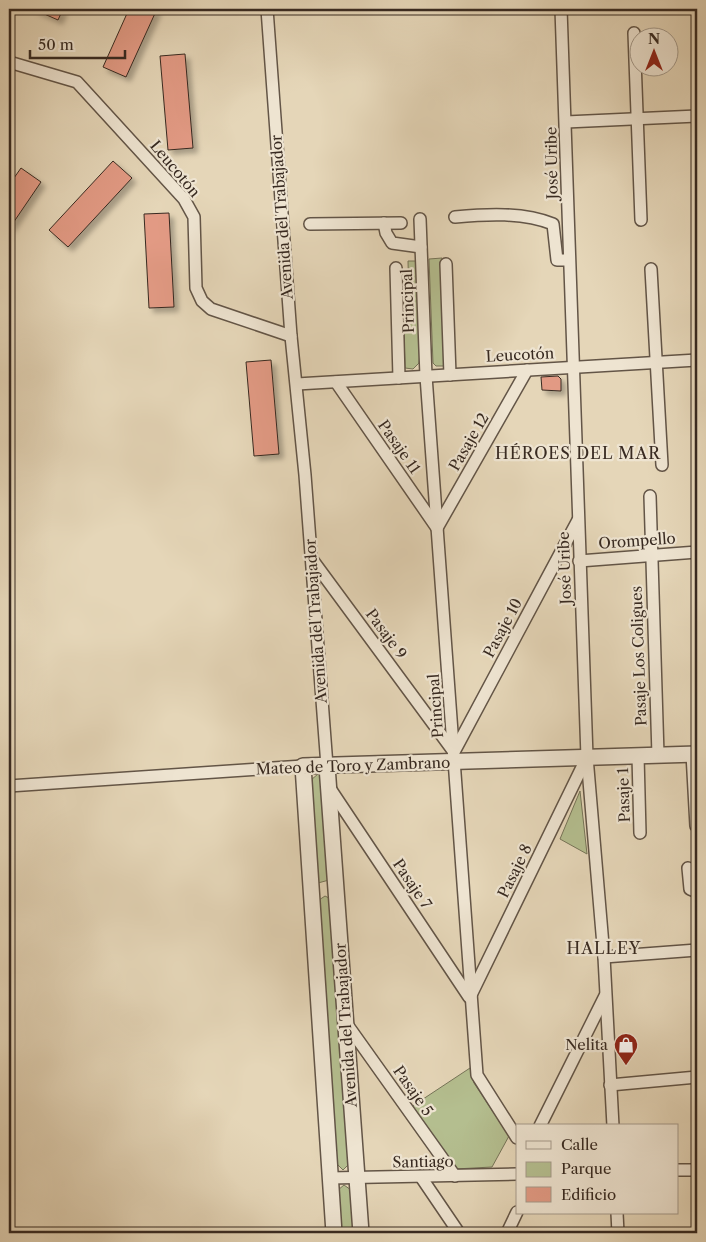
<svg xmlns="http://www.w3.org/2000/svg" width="706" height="1242" viewBox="0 0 706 1242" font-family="'Libre Caslon Text',serif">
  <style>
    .green { fill: #b4be8f; stroke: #767458 }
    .building { fill: #e29a84; stroke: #382a21; filter: url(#shadow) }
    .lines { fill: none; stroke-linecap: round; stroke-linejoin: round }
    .minor-casing { stroke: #635547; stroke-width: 14 }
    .tertiary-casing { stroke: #635547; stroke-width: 18 }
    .minor { stroke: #eee4d1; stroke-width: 11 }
    .tertiary { stroke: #eee4d1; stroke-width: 15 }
    .labels { text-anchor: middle; stroke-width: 4.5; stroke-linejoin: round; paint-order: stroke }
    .street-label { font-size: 15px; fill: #382a21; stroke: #eee4d1 }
    .poi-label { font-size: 15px; fill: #382a21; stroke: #eee4d1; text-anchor: end }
    .neighbourhood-label { font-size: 16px; letter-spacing: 1px; fill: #382a21; stroke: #eee4d1 }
  </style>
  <defs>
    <filter id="shadow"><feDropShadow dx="4.5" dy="4.5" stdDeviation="2.5" flood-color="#0004"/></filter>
  </defs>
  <rect width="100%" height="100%" fill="#e5d6b8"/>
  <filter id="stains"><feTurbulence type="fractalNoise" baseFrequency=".004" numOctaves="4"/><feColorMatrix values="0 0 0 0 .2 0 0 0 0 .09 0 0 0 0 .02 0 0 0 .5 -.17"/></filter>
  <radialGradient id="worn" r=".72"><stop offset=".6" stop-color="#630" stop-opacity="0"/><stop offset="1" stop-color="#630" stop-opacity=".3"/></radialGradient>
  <g class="green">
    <polygon points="442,258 446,361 444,366 436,366 433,363 429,259"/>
    <polygon points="408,261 416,261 420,352 419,363 413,369 405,368 403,303 409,303"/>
    <polygon points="318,774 322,777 329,880 318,883 311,780"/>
    <polygon points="580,791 587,854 560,839"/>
    <polygon points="325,896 331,899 349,1164 343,1170 336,1163 319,900"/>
    <polygon points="470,1068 474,1083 509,1136 492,1167 455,1169 411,1107"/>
    <polygon points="344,1185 351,1190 353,1233 340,1233 338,1190"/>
  </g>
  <g class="building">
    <polygon points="33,9 63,9 58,20"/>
    <polygon points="129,9 157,9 126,77 103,67"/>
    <polygon points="185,54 193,148 168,150 160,56"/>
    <polygon points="113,161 132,178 68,247 49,230"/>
    <polygon points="21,168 41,182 9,229 9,185"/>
    <polygon points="169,213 174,307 149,308 144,214"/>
    <polygon points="271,360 279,454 254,456 246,362"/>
    <polygon points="558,376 561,379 561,391 542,390 541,377"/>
  </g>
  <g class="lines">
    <g class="minor-casing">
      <g id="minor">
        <polyline points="267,9 291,336 305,475 327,766"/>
        <polyline points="561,9 587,757 604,957 613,1126"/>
        <polyline points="634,33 641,220"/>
        <polyline points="9,62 77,82 184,199 194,217 196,288 202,301 211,309 291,336"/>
        <polyline points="566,122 697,116"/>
        <path d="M455 217C487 214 523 212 553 224L557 260H569"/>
        <polyline points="420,219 426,376 477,1075 517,1138"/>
        <polyline points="384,223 386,233 392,243 421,247"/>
        <polyline points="310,224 401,223"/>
        <polyline points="446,264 450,375"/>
        <polyline points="396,268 399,378"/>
        <polyline points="651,269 662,465"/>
        <polyline points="336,382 437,528 527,370"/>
        <polyline points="297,384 697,360"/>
        <polyline points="650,496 658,755"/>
        <polyline points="311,558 454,752 578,520"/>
        <polyline points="579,561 697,552"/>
        <polyline points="692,754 696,826"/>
        <polyline points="638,756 640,833"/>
        <polyline points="9,786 303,766"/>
        <polyline points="329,787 469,997"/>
        <polyline points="688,868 690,889 697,892"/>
        <polyline points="604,957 697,950"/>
        <polyline points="470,997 587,757"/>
        <polyline points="346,1023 455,1176"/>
        <polyline points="610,1085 697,1077"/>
        <polyline points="540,1126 605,996"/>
        <polyline points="677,1170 697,1170"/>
        <polyline points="421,1177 459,1233"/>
        <polyline points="330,1178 517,1174"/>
        <polyline points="617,1213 618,1233"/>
        <polyline points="507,1233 517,1212"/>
      </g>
    </g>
    <g class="tertiary-casing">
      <g id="tertiary">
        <polyline points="327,766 361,1233"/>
        <polyline points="334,1233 303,766 697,754"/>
      </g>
    </g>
    <use href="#minor" class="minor"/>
    <use href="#tertiary" class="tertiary"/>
  </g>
  <defs>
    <g id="shop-pin" transform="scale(1.25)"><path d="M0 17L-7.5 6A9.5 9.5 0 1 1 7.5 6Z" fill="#8f2418" stroke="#eee4d1"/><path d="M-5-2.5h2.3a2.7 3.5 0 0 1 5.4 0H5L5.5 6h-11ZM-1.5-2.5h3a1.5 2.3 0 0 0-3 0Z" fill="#fff"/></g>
  </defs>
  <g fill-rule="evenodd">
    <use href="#shop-pin" x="626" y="1045"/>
  </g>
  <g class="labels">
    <g class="street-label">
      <text transform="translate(552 163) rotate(-91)" y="5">José Uribe</text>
      <text transform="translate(175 169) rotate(50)" y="5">Leucotón</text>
      <text transform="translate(282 217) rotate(-94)" y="5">Avenida del Trabajador</text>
      <text transform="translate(408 301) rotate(-92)" y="5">Principal</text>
      <text transform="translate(520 355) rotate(-3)" y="5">Leucotón</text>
      <text transform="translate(469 442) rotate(-60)" y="5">Pasaje 12</text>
      <text transform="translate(399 447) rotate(55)" y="5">Pasaje 11</text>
      <text transform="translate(637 541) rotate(-4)" y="5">Orompello</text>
      <text transform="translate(565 568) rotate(-92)" y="5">José Uribe</text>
      <text transform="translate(316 621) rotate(-94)" y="5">Avenida del Trabajador</text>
      <text transform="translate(503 628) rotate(-62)" y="5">Pasaje 10</text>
      <text transform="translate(386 634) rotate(54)" y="5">Pasaje 9</text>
      <text transform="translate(639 656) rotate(-92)" y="5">Pasaje Los Coligues</text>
      <text transform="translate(436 706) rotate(-94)" y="5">Principal</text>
      <text transform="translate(353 766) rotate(-2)" y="5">Mateo de Toro y Zambrano</text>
      <text transform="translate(624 795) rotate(-92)" y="5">Pasaje 1</text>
      <text transform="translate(515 871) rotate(-64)" y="5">Pasaje 8</text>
      <text transform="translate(412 884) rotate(56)" y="5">Pasaje 7</text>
      <text transform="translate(346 1025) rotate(-94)" y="5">Avenida del Trabajador</text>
      <text transform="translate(413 1091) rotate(55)" y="5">Pasaje 5</text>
      <text transform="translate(423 1162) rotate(-1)" y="5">Santiago</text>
    </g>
    <g class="poi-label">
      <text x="608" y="1050">Nelita</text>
    </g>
    <g class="neighbourhood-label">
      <text x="578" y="459">HÉROES DEL MAR</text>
      <text x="604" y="954">HALLEY</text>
    </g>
  </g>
  <rect width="706" height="1242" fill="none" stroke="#e5d6b8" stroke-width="30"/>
  <rect x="10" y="10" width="686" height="1222" fill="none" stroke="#382a21" stroke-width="2.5"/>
  <rect x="15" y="15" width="676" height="1212" fill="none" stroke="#382a21"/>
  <rect x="516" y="1124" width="162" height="90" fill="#eee4d1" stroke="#a59a8b"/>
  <rect x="526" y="1141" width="25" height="8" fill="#eee4d1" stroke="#a59a8b"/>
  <text x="561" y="1150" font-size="15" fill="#382a21">Calle</text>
  <rect x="526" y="1162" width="25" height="15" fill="#b4be8f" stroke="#a59a8b"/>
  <text x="561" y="1174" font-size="15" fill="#382a21">Parque</text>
  <rect x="526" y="1187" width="25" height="15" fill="#e29a84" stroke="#a59a8b"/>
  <text x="561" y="1200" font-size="15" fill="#382a21">Edificio</text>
  <g transform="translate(654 52)"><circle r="24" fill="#eee4d1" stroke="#a59a8b"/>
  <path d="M0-4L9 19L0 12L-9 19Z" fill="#8f2418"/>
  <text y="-8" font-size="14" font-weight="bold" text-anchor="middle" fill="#382a21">N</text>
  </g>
  <path d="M30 50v8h95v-8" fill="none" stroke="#382a21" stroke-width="2.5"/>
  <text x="38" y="50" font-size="15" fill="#382a21" stroke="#eee4d1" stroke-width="4" paint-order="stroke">50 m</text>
  <rect width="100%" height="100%" filter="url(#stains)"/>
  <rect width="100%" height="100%" fill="url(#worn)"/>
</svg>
